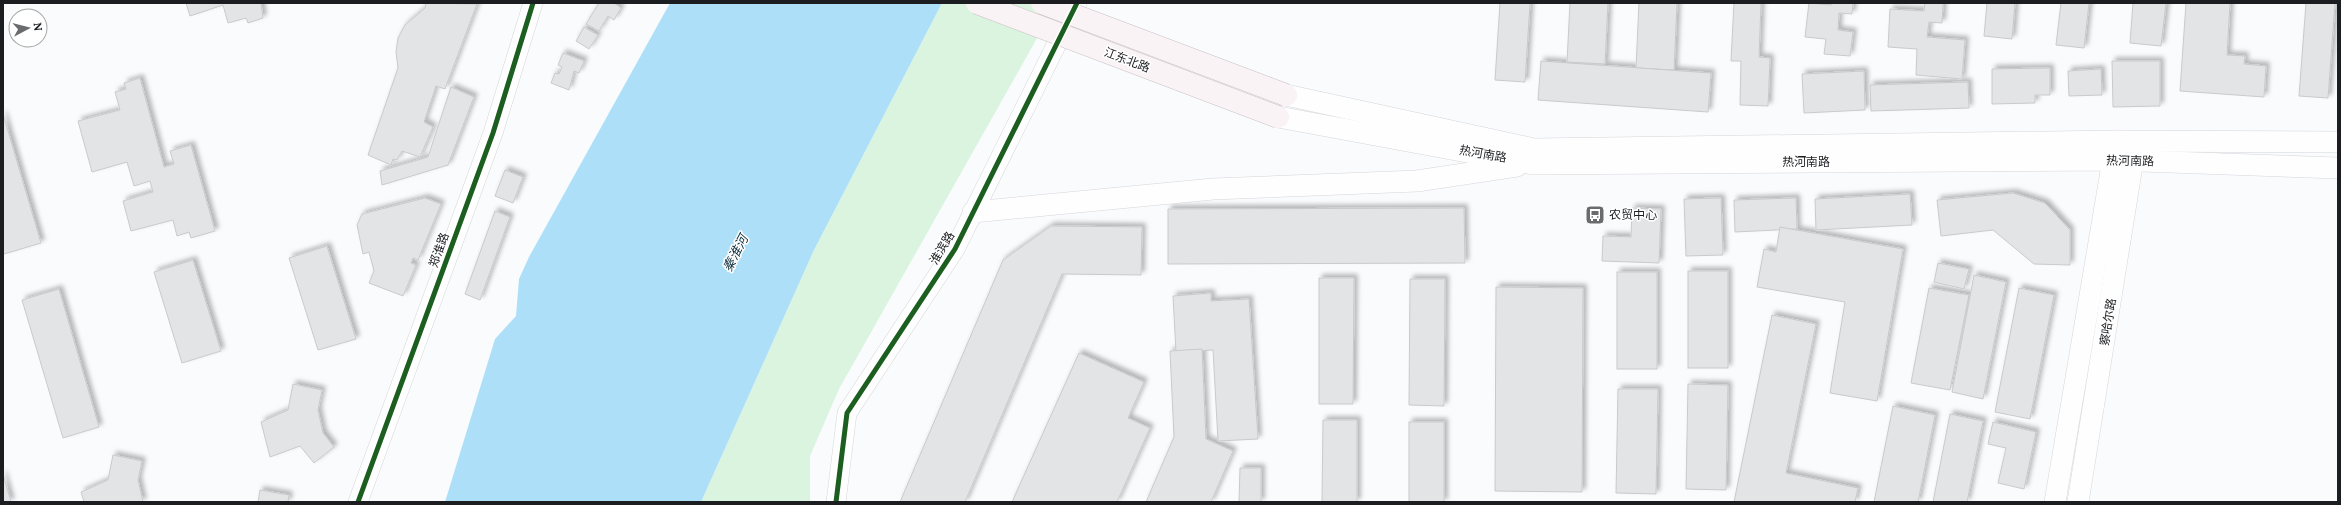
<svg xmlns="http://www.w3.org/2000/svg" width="2341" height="505" viewBox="0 0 2341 505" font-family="Lora,'Noto Sans SC',serif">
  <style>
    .green { fill: #daf4e0 }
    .water { fill: #ade0f8 }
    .building { fill: #e2e4e6; stroke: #c8cacc; filter: url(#shadow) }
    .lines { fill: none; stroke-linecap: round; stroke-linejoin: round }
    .tertiary-casing { stroke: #d5d6d9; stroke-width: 20 }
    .secondary-casing { stroke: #d5d6d9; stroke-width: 22 }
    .tertiary { stroke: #fefeff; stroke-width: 19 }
    .secondary { stroke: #fefeff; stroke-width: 21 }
    .primary-bridge-casing { stroke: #c8bec2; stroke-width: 23; stroke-linecap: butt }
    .primary-bridge { stroke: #f9f3f5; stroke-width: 22 }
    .cycleway-casing { stroke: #fff; stroke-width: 8 }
    .cycleway { stroke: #1b5e20; stroke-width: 5 }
    .labels { text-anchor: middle; stroke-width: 3; stroke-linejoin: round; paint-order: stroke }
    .street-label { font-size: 12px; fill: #1b1d20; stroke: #fff }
    .poi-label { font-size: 12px; fill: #1b1d20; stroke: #fff; text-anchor: start }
    .water-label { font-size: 13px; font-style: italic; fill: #103240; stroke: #fff }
  </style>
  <defs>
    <filter id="shadow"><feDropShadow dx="3.5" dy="-3.5" stdDeviation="2" flood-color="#0004"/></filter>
  </defs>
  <rect width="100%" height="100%" fill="#f9fbfd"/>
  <polygon class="green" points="942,3 1057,3 839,389 810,456 810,502 701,502 814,250"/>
  <polygon class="water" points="670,3 942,3 814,250 701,502 445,502 495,339 516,316 519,279 529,257"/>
  <g class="building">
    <polygon points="186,3 261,3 263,18 248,23 246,18 228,23 223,5 190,16"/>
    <polygon points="426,3 477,4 445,89 436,86 424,122 433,127 420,157 402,151 397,160 393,159 391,165 368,155 398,68 396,52 398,38 405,25 425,8"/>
    <polygon points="599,3 614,3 621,8 614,20 608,16 599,31 586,24"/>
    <polygon points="1500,3 1530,3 1525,82 1495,80"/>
    <polygon points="1570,3 1608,3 1605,64 1567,62"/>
    <polygon points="1639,3 1677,3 1674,70 1636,68"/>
    <polygon points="1734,3 1761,3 1759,57 1770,58 1768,106 1740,105 1741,61 1731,61"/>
    <polygon points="1809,3 1831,5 1832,3 1853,3 1852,14 1839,13 1838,30 1853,32 1850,56 1824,54 1826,39 1805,37"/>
    <polygon points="1925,3 1943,3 1942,23 1929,22 1927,37 1965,40 1962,79 1916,75 1917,49 1888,47 1890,9 1924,11"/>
    <polygon points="1987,3 2015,3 2012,39 1984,36"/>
    <polygon points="2061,3 2089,3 2084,48 2056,45"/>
    <polygon points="2133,3 2166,3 2161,46 2130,43"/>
    <polygon points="2186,3 2230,3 2227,55 2245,56 2244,64 2266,66 2264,97 2180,91"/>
    <polygon points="2306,3 2335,3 2328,98 2299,96"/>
    <polygon points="584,27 598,35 589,49 576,41"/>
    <polygon points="563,53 584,61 579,73 574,71 569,90 551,83 555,73 559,74 562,67 558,65"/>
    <polygon points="1541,61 1711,73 1708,112 1538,100"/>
    <polygon points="2112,61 2160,61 2160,106 2113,107"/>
    <polygon points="2050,68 2050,95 2035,95 2035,103 1992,104 1992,69"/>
    <polygon points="2101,69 2102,95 2069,96 2068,71"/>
    <polygon points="1864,71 1865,110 1804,113 1802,74"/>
    <polygon points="140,78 164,167 174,164 170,151 191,145 215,231 191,238 189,232 177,236 173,220 131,231 123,201 153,192 150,181 134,186 127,162 92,172 78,121 120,110 115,92 126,89 124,83"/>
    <polygon points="1968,82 1969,108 1871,111 1870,85"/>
    <polygon points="451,87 474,97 448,165 382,185 380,171 428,157"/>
    <polygon points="3,114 41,243 4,254 3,252"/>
    <polygon points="505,170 523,177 513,203 495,196"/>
    <polygon points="2013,193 2045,203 2070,230 2070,265 2034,264 1993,230 1941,236 1937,200"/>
    <polygon points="1910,194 1912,225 1816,230 1815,199"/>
    <polygon points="425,198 441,204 418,260 413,258 411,263 416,265 403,296 369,283 374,271 369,252 363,254 357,225 362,214"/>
    <polygon points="1721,198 1723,255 1686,256 1684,199"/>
    <polygon points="1796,198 1797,229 1735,232 1734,200"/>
    <polygon points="1464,208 1465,263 1168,264 1168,209"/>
    <polygon points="1632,208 1661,209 1659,263 1602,261 1603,236 1631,237"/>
    <polygon points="495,211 510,217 480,300 465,294"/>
    <polygon points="1051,226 1142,227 1141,275 1062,274 965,502 900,502 1003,260"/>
    <polygon points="1780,227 1903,249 1877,401 1830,393 1845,302 1757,287 1764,249 1776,252"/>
    <polygon points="327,246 356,339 318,350 289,258"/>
    <polygon points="193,260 221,351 182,363 154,272"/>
    <polygon points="1938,263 1969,269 1964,289 1934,282"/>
    <rect x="1688" y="271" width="40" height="97"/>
    <rect x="1617" y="272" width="40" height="97"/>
    <polygon points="1974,275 2006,282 1983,399 1952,392"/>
    <polygon points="1319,278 1354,278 1353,404 1319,404"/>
    <polygon points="1410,279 1445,279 1444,406 1409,405"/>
    <polygon points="1496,287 1583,288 1582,492 1495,491"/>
    <polygon points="1929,288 1969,295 1950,390 1911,383"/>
    <polygon points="2019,288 2054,295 2030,419 1995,412"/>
    <polygon points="59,289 99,427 63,438 22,300"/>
    <polygon points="1211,293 1211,301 1249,299 1258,439 1218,441 1213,350 1176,352 1173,296"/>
    <polygon points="1772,315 1816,324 1786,473 1858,488 1855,502 1734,502"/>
    <polygon points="1202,349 1206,439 1233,451 1211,502 1146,502 1174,437 1170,351"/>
    <polygon points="1079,353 1144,382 1128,418 1150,428 1117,502 1012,502"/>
    <polygon points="293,384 322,390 318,410 323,433 334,447 314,463 300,446 270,457 261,422 288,410"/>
    <polygon points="1688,384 1728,385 1726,490 1686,489"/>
    <polygon points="1618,389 1658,389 1656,494 1616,493"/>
    <polygon points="1893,406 1935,415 1918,502 1874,502"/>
    <polygon points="1950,414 1983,421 1967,502 1933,502"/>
    <polygon points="1323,420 1357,420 1357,502 1322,502"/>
    <rect x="1409" y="422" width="35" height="80"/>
    <polygon points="1993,422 2036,432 2024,489 1998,483 2006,448 1988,444"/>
    <polygon points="113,455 142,461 138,480 143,502 84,502 81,492 108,480"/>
    <polygon points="1240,468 1261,468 1261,502 1239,502"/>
    <polygon points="3,474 11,502 3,502"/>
    <polygon points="260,490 289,495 288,502 258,502"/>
  </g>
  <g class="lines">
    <g class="tertiary-casing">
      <g id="tertiary">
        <polyline points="358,502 493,133 533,3"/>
        <polyline points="836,502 847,413 955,249 1077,3"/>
      </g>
    </g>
    <g class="secondary-casing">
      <g id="secondary">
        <polyline points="1286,95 1534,149 2115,141 2338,142"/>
        <polyline points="1278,117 1533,164 2114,160 2338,168"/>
        <polyline points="973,212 1213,189 1417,181 1517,166"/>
        <polyline points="2055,502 2115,148"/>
        <polyline points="2078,502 2135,147"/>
      </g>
    </g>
    <use href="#tertiary" class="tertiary"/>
    <use href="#secondary" class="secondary"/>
    <g class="primary-bridge-casing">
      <g id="primary-bridge">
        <polyline points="977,3 1278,117"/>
        <polyline points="1042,3 1286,95"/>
      </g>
    </g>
    <use href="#primary-bridge" class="primary-bridge"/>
    <g class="cycleway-casing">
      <g id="cycleway">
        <polyline points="358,502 493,133 533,3"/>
        <polyline points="836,502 847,413 955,249 1077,3"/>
      </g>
    </g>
    <use href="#cycleway" class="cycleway"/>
  </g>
  <defs>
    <g id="bus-square" transform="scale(1)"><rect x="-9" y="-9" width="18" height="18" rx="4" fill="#696b6d" stroke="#fff"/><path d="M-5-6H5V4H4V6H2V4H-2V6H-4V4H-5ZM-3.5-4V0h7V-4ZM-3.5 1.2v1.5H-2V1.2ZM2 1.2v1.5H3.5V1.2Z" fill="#fff"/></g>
  </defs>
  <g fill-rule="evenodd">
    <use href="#bus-square" x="1595" y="215"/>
  </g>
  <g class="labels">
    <g class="street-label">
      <text transform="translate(1127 60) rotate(21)" y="4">江东北路</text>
      <text transform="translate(1483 154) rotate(10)" y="4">热河南路</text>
      <text transform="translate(2130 161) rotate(1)" y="4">热河南路</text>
      <text x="1806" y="166">热河南路</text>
      <text transform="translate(942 248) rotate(-59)" y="4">淮滨路</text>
      <text transform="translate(439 250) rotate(-70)" y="4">郑淮路</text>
      <text transform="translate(2108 322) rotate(-81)" y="4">察哈尔路</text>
    </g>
    <g class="poi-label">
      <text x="1609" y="219">农贸中心</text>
    </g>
    <g class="water-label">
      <text transform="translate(735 253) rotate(-63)" y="5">秦淮河</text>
    </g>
  </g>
  <rect width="2341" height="505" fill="none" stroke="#1b1d20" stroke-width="8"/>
  <g transform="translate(28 28) rotate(83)"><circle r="19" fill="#ffffff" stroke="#a4a5a6"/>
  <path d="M0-3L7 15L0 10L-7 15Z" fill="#696b6d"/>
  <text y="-6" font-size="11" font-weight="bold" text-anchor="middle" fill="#1b1d20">N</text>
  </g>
</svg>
